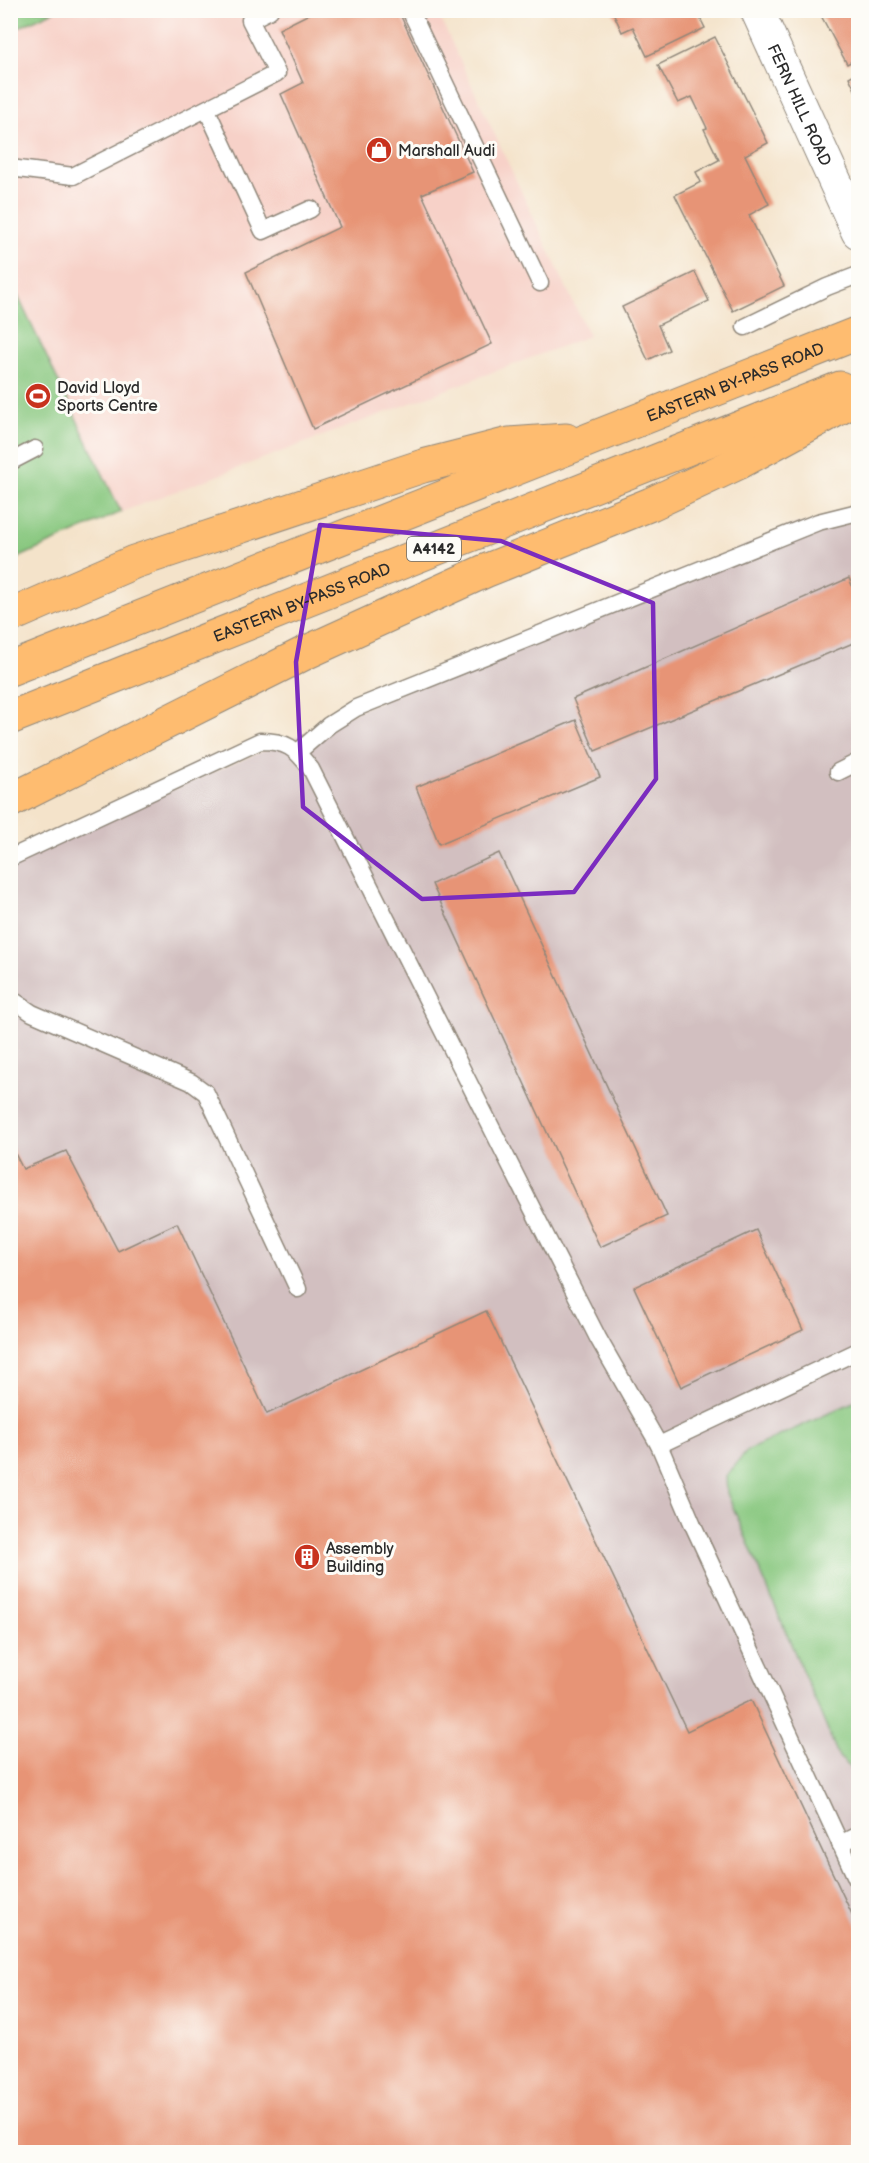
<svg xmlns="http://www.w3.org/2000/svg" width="869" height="2163" viewBox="0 0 869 2163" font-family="'Balsamiq Sans',sans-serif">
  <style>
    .built { fill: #f7d1c8 }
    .industrial { fill: #d2bfc0 }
    .green { fill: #89c880; stroke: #5a7a56; stroke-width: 1.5 }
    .building { fill: #e79476 }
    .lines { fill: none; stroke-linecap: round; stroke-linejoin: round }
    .service-casing { stroke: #90877a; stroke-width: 19 }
    .minor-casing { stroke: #90877a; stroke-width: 35 }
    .trunk-casing { stroke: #90877a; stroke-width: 35 }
    .service { stroke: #fff; stroke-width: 16 }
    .minor { stroke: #fff; stroke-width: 33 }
    .trunk { stroke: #febc70; stroke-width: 33 }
    .marked { fill: none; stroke: #7b2cbf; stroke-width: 4.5; stroke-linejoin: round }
    .labels { text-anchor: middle; stroke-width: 6; stroke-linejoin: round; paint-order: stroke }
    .shield { fill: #fdfcf7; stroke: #6a6a68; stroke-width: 1.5 }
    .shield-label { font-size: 15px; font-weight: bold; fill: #2b2b2b }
    .street-label { font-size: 16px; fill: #2b2b2b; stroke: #fdfcf7 }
    .poi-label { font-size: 16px; fill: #2b2b2b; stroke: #fdfcf7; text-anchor: start }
  </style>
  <rect width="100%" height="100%" fill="#fdfcf7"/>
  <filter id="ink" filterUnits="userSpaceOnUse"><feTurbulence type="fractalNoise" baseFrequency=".0167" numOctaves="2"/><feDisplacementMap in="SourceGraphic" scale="12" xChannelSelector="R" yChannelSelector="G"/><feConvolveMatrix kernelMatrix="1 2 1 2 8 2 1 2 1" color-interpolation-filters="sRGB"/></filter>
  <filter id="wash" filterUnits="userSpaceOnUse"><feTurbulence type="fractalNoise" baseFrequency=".008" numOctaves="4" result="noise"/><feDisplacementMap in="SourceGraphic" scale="24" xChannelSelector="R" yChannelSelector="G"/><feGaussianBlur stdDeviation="1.35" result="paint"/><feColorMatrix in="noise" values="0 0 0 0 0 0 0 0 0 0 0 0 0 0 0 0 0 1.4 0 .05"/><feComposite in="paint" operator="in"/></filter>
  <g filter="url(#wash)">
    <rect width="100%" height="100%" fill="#f4e3ca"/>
    <polygon class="built" points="11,11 437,11 589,336 142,504 11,556"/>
    <polygon class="industrial" points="858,523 858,2152 11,2152 11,858 797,524"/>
    <g class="green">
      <polygon points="11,10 54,10 54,11 11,31"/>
      <polygon points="10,280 121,512 11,561 10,561"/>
      <polygon points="858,1400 858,1774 839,1757 727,1493 726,1476 748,1450"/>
    </g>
    <g id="blocks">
      <g class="building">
        <polygon points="317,10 398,10 473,172 422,194 492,344 313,429 246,272 340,227 281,94 303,83 279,29"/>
        <polygon points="612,10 696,10 705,28 647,56 633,27 622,32"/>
        <polygon points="818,10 858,10 858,58 847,64"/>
        <polygon points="715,37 768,143 745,155 769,204 749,215 784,286 733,311 675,195 701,182 696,172 719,160 704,129 707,128 692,97 678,103 658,65"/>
        <polygon points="858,72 858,96 849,77"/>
        <polygon points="695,272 709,301 658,325 669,350 648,360 622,307"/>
        <polygon points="849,578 858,600 858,641 595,751 573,699"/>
        <polygon points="576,720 600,777 439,844 416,787"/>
        <polygon points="499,853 667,1216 600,1247 432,884"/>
        <polygon points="10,1144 23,1169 66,1151 118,1251 177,1223 267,1414 486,1311 687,1731 751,1700 858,1927 858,2152 10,2152"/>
        <polygon points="756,1230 803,1330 681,1387 634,1287"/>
      </g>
    </g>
  </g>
  <g filter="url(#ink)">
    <use href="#blocks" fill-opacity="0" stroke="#90877a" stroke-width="1.5"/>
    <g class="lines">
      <g class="service-casing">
        <g id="service">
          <polyline points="410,10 540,283"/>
          <polyline points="207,110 263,231 311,209"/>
          <polyline points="10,168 73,176 277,73 250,20 270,10"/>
          <polyline points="745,327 827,287 858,275"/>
          <polyline points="10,462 35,449"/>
          <polyline points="298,752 329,725 356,708 818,522 858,512"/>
          <polyline points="838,772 858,762"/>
          <path d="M10 858 260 741C287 741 295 748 311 769L545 1234 598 1338 659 1445 693 1525 858 1882"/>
          <polyline points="10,998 32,1013 191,1082 206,1093 298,1289"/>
          <polyline points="659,1445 858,1351"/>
          <polyline points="840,1844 858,1835"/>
        </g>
      </g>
      <g class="minor-casing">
        <g id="minor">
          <path id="s1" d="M757 10 858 232"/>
        </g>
      </g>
      <g class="trunk-casing">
        <g id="trunk">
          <polyline points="10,616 134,562 423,466 509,444 566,440"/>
          <path id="s2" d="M10 669 858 333"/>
          <path id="s3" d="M10 718 840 388"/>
          <polyline points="10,801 305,653 485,571 651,504 738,463 858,398"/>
        </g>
      </g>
      <use href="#service" class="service"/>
      <use href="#minor" class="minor"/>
      <use href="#trunk" class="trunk"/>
    </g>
  </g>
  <path class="marked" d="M320 525 501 541 653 603 656 779 574 892 422 899 303 807 296 662Z"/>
  <defs>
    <g id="shop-disc" transform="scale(1.35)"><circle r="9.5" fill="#c8321e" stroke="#fdfcf7"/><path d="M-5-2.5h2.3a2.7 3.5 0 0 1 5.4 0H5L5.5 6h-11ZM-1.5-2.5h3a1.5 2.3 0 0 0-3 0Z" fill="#fff"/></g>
    <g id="stadium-disc" transform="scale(1.35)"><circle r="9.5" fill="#c8321e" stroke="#fdfcf7"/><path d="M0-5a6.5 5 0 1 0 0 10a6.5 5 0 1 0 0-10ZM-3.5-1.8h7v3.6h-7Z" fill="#fff"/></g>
    <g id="building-disc" transform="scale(1.35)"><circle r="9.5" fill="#c8321e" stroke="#fdfcf7"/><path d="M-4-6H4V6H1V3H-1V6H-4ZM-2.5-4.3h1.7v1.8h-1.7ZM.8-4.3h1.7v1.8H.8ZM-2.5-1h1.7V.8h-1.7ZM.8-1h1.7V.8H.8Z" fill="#fff"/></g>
  </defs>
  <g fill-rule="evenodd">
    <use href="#shop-disc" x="379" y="150"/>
    <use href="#stadium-disc" x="38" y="396"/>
    <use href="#building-disc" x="307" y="1557"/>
  </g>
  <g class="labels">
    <rect class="shield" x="407" y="537" width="54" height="24" rx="4.5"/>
    <g class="shield-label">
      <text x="434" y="554">A4142</text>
    </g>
    <g class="street-label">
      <text dy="6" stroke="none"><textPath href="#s1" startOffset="104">FERN HILL ROAD</textPath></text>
      <text dy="6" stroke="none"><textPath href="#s2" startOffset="780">EASTERN BY-PASS ROAD</textPath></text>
      <text dy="6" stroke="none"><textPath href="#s3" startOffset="314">EASTERN BY-PASS ROAD</textPath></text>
    </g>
    <g class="poi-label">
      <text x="398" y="156">Marshall Audi</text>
      <text x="57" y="393">David Lloyd<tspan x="57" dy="18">Sports Centre</tspan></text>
      <text x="326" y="1554">Assembly<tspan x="326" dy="18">Building</tspan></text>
    </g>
  </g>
  <rect width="869" height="2163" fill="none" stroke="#fdfcf7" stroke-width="36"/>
</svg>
